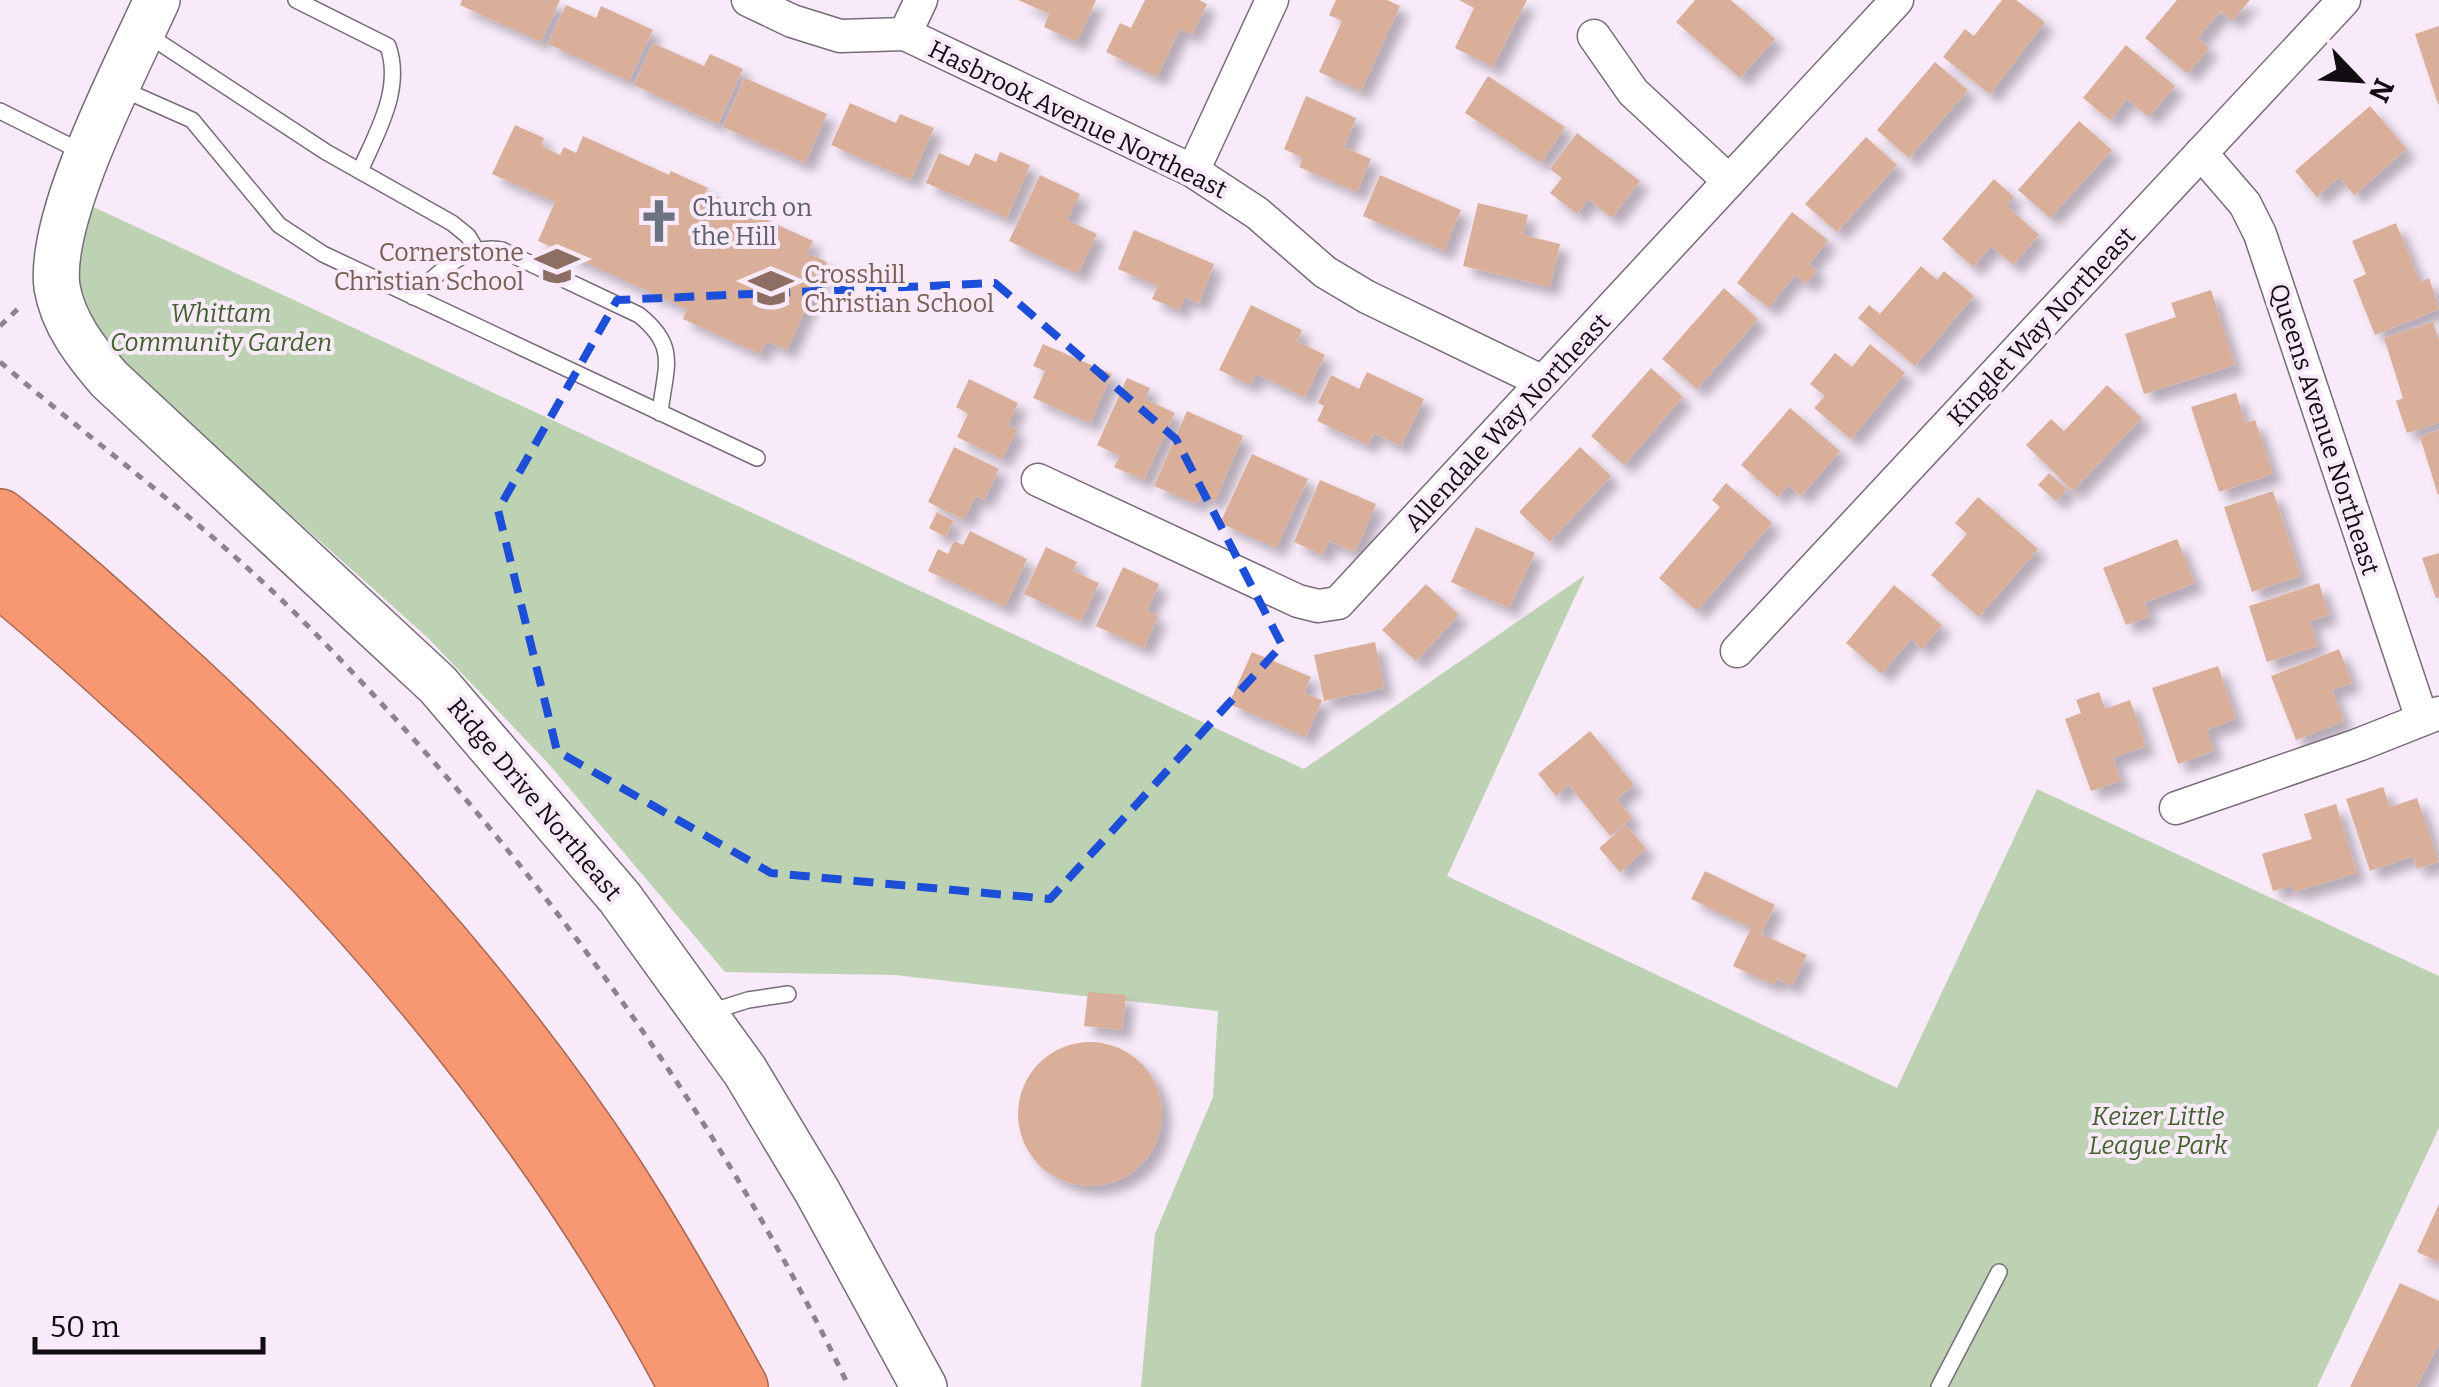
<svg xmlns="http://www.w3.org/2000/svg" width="2439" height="1387" viewBox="0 0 2439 1387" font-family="Bitter,serif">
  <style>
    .green { fill: #bdd1b3 }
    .building { fill: #daaf99; filter: url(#shadow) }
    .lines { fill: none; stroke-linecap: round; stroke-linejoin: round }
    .lane-casing { stroke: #786b79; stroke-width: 18 }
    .street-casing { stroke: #786b79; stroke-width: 35 }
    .secondary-casing { stroke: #786b79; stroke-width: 48 }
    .highway-casing { stroke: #a76751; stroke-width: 58 }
    .path { stroke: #8d838e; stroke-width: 5; stroke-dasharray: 8 8; stroke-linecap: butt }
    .lane { stroke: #fff; stroke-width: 15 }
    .street { stroke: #fff; stroke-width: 32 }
    .secondary { stroke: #fff; stroke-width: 45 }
    .highway { stroke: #f89873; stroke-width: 55 }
    .marked { fill: none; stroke: #1d4ed8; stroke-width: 8; stroke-dasharray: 20 12; stroke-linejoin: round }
    .labels { text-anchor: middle; stroke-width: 8; stroke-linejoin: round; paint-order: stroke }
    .street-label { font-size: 25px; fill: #110d12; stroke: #f8eaf9 }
    .worship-label { font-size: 25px; fill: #5b616d; stroke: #f8eaf9; text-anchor: start }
    .education-label { font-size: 25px; fill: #785e54; stroke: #f8eaf9; text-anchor: end }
    .park-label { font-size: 25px; font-style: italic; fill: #40612b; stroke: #f8eaf9 }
  </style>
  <defs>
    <filter id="shadow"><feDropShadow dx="9" dy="9" stdDeviation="5" flood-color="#0004"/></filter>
  </defs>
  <rect width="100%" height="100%" fill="#f8eaf9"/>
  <polygon class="green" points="87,204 1304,769 1585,575 1447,876 1897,1088 2037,789 2439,976 2439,1128 2317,1387 1141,1387 1155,1234 1213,1097 1218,1011 895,975 725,972 547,762 428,638 106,349 80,287 76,242"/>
  <g class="building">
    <polygon points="462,0 560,0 541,42 460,5"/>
    <polygon points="1018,0 1096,0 1077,42 1044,27 1049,14"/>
    <polygon points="1145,0 1199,0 1207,4 1192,35 1180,29 1157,77 1106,52 1120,23 1131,28"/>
    <polygon points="1336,0 1387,0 1400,6 1361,91 1319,72 1342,21 1329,15"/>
    <polygon points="1459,0 1527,0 1493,67 1455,48 1474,8"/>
    <polygon points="1695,0 1731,0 1775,39 1740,78 1676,22"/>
    <polygon points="2002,0 2016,0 2045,22 1990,94 1943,57 1965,29 1974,36"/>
    <polygon points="2177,0 2250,0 2232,21 2221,11 2198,38 2209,48 2188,74 2145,38"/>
    <polygon points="566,5 596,18 601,6 653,30 629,81 548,44"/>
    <polygon points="2439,26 2439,104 2438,104 2415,34"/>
    <polygon points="653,43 704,66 710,54 743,69 718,124 634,85"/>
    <polygon points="2126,45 2175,86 2149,117 2127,99 2110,120 2083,98"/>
    <polygon points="1935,62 1968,90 1909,158 1877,130"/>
    <polygon points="1488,76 1565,127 1541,163 1465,113"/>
    <polygon points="745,78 827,114 805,163 723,127"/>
    <polygon points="1306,96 1356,118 1344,147 1371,159 1357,192 1299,167 1303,158 1284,149"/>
    <polygon points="850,103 896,123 900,114 934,128 911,180 831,145"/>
    <polygon points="2370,106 2407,149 2354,195 2339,177 2317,197 2295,171"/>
    <polygon points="2079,121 2112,150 2050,218 2018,190"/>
    <polygon points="515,125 544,138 541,146 560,155 564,147 576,153 583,136 669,175 671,171 708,188 706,192 813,241 807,253 827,262 787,350 766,341 760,354 683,319 687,309 538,241 555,202 492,174"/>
    <polygon points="1577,133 1640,181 1612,218 1588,199 1577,214 1550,193 1562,178 1550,169"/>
    <polygon points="1866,137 1897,165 1837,232 1805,204"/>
    <polygon points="1000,152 1030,165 1007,218 926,183 939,153 969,166 975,153 996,162"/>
    <polygon points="1040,175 1080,194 1067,220 1097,234 1078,274 1009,241"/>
    <polygon points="1380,175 1461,210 1444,251 1363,216"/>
    <polygon points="1994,179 2014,197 2007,206 2039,235 2013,265 1991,246 1973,267 1942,239"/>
    <polygon points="1478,203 1528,215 1523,235 1560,244 1550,287 1463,266"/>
    <polygon points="1792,212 1828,240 1809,264 1817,271 1807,284 1795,275 1769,308 1737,283"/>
    <polygon points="2396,223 2420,282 2429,278 2439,309 2375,335 2353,280 2366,274 2352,241"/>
    <polygon points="1134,230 1214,264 1199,303 1185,297 1179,310 1152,299 1158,286 1118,269"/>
    <polygon points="1921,266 1937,280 1944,271 1974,296 1915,366 1858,318 1869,305 1880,314"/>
    <polygon points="1724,288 1758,319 1697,389 1662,359"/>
    <polygon points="2211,290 2235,365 2144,394 2125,334 2176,317 2171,303"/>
    <polygon points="1251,305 1302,330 1297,341 1325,355 1305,397 1256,374 1250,385 1219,370"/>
    <polygon points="2433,322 2439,340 2439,423 2407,433 2396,401 2403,398 2384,338"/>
    <polygon points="1043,344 1112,374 1090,423 1033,398 1045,371 1033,366"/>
    <polygon points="1870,344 1905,373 1851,439 1814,408 1825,396 1810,384 1835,353 1852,367"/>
    <polygon points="1651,368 1683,397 1624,465 1591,436"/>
    <polygon points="1367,372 1424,399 1401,446 1374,433 1368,445 1317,421 1324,406 1318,403 1331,375 1359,389"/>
    <polygon points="1127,378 1150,388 1145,399 1175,413 1144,480 1114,467 1120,456 1097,445"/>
    <polygon points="969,379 1018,403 1008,425 1017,430 1002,459 957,437 968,414 956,407"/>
    <polygon points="2107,385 2142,418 2073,491 2026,445 2051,419 2064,431"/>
    <polygon points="2236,393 2245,423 2255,420 2273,474 2219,492 2191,407"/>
    <polygon points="1790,408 1840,451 1801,496 1788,485 1778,497 1741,465"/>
    <polygon points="1187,411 1243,436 1215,501 1201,495 1197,504 1154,486"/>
    <polygon points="2439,430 2439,494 2438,495 2420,437"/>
    <polygon points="954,447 999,469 984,500 976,496 964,520 928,502"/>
    <polygon points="1580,447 1611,476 1550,542 1519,512"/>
    <polygon points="1252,454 1308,479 1276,548 1220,523"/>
    <polygon points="2049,473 2067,489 2056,501 2038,485"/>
    <polygon points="1320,480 1376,504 1355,552 1329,541 1323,555 1294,542"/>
    <polygon points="1726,483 1772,523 1697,611 1659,578 1720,507 1712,500"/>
    <polygon points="2273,491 2301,576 2252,592 2224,507"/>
    <polygon points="1978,497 2038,549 1979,617 1931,575 1967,534 1955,523"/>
    <polygon points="937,512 954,521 945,537 929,528"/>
    <polygon points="1476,527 1535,553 1509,608 1451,582"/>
    <polygon points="970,531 1027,559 1005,607 928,571 938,549 948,554 954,541 963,545"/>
    <polygon points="2177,539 2195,583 2144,603 2150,616 2126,625 2103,568"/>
    <polygon points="1046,547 1077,562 1073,571 1099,583 1081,621 1024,594"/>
    <polygon points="2439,553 2439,597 2436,598 2422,558"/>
    <polygon points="1123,567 1159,584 1147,611 1158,616 1144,648 1096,626"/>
    <polygon points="2319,583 2329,615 2310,621 2318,646 2267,662 2249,606"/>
    <polygon points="1426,584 1459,615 1416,661 1382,630"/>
    <polygon points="1894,585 1942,625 1922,649 1911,639 1882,674 1846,643"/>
    <polygon points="1375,642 1384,688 1324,701 1314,655"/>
    <polygon points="2339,649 2352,683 2332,690 2344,721 2296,740 2271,676"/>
    <polygon points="1252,652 1311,677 1304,693 1322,700 1306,737 1229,704"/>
    <polygon points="2218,666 2236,719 2207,730 2214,751 2178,764 2152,688"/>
    <polygon points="2099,692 2105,709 2130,700 2146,746 2113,758 2121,781 2091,791 2065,719 2081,713 2076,700"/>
    <polygon points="1590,731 1634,785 1617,799 1632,818 1610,836 1569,785 1556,796 1538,774"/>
    <polygon points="2383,787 2390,807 2417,798 2439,862 2417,869 2413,856 2370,871 2346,799"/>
    <polygon points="2336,804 2357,873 2294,892 2292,886 2273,891 2262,854 2312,839 2304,814"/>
    <polygon points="1626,825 1646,849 1620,872 1599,848"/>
    <polygon points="1705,871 1775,905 1761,934 1807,955 1792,986 1777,979 1774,985 1733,966 1751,928 1691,899"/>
    <polygon points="1088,992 1126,995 1122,1030 1084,1026"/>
    <circle cx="1090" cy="1114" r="72"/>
    <polygon points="2439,1204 2439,1262 2417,1252"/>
    <polygon points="2400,1283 2439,1301 2439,1344 2416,1387 2350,1387"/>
  </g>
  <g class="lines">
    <g class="lane-casing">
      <g id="lane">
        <path d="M296 0 388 46C403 89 377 132 360 171"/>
        <polyline points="148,35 326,152 452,223 468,236 477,251"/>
        <polyline points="122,89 192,120 279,225 323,254 757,458"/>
        <polyline points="0,111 86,154"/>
        <path d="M413 297C439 273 464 243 502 250L639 315C679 347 665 367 660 413"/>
        <polyline points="710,1012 748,1000 788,994"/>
        <polyline points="1939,1387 1999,1272"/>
      </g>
    </g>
    <g class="street-casing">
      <g id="street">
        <polyline points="748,0 792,21 840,36 905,34 1193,171 1257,213 1325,272 1367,297 1543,382"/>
        <polyline points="905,34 921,0"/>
        <polyline points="1594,36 1633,92 1729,181"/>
        <polyline points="2201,153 2245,204 2260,234 2422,719"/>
        <polyline points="1193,171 1272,0"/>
        <polyline points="1038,480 1298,601 1318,606 1338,603 1897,0"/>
        <polyline points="1737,651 2344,0"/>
        <polyline points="2176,808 2358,745 2439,713"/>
      </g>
    </g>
    <g class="secondary-casing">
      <path id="secondary" d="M157 0C126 69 48 216 57 287 63 323 86 352 109 379L438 685 620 898 745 1071 817 1191 924 1387"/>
    </g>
    <g class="highway-casing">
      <g id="highway">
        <path d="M0 517C64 567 123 622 183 676 344 825 493 988 614 1172 659 1241 700 1314 740 1387"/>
        <path d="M0 579C53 621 103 668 154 714 365 908 553 1132 687 1387"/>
      </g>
    </g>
    <g class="path">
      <polyline points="0,326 23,304"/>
      <path d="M0 362C97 445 202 521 293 611 517 836 712 1100 849 1387"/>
    </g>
    <use href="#lane" class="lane"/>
    <use href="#street" class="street"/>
    <use href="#secondary" class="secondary"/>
    <use href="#highway" class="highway"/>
  </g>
  <path class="marked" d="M995 283 1176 439 1282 645 1050 899 771 873 557 751 498 510 617 300Z"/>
  <defs>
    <g id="church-bare" transform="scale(3.45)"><path d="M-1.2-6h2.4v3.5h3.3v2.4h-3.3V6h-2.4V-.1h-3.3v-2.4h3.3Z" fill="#6b7280" stroke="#f8eaf9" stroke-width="2.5" paint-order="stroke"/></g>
    <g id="school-bare" transform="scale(3.45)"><path d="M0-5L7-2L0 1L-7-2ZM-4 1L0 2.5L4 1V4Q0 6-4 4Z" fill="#8d6e63" stroke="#f8eaf9" stroke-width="2.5" paint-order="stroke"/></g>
  </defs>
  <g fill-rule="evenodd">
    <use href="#church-bare" x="659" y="221"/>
    <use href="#school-bare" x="557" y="266"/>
    <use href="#school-bare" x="771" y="288"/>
  </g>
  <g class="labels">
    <g class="street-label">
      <text transform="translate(1078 119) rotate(26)" y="9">Hasbrook Avenue Northeast</text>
      <text transform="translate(2041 326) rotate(-47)" y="9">Kinglet Way Northeast</text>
      <text transform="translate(1507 422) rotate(-47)" y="9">Allendale Way Northeast</text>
      <text transform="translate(2325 429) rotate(72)" y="9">Queens Avenue Northeast</text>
      <text transform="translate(535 799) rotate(50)" y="9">Ridge Drive Northeast</text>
    </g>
    <g class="worship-label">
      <text x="692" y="216">Church on<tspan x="692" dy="29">the Hill</tspan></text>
    </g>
    <g class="education-label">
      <text x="524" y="261">Cornerstone<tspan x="524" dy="29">Christian School</tspan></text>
      <text x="804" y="283" text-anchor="start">Crosshill<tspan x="804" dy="29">Christian School</tspan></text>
    </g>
    <g class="park-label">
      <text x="221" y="322">Whittam<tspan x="221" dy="29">Community Garden</tspan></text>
      <text x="2158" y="1125">Keizer Little<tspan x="2158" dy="29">League Park</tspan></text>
    </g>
  </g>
  <g transform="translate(2359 80) rotate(115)" stroke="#f8eaf9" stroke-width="8" paint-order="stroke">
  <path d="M0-8L18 38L0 25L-18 38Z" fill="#110d12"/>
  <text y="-15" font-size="28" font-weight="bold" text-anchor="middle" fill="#110d12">N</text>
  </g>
  <path d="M35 1337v15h228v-15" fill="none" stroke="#110d12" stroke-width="5"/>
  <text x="50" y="1337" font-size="30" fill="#110d12" stroke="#f8eaf9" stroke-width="8" paint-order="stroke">50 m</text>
</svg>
